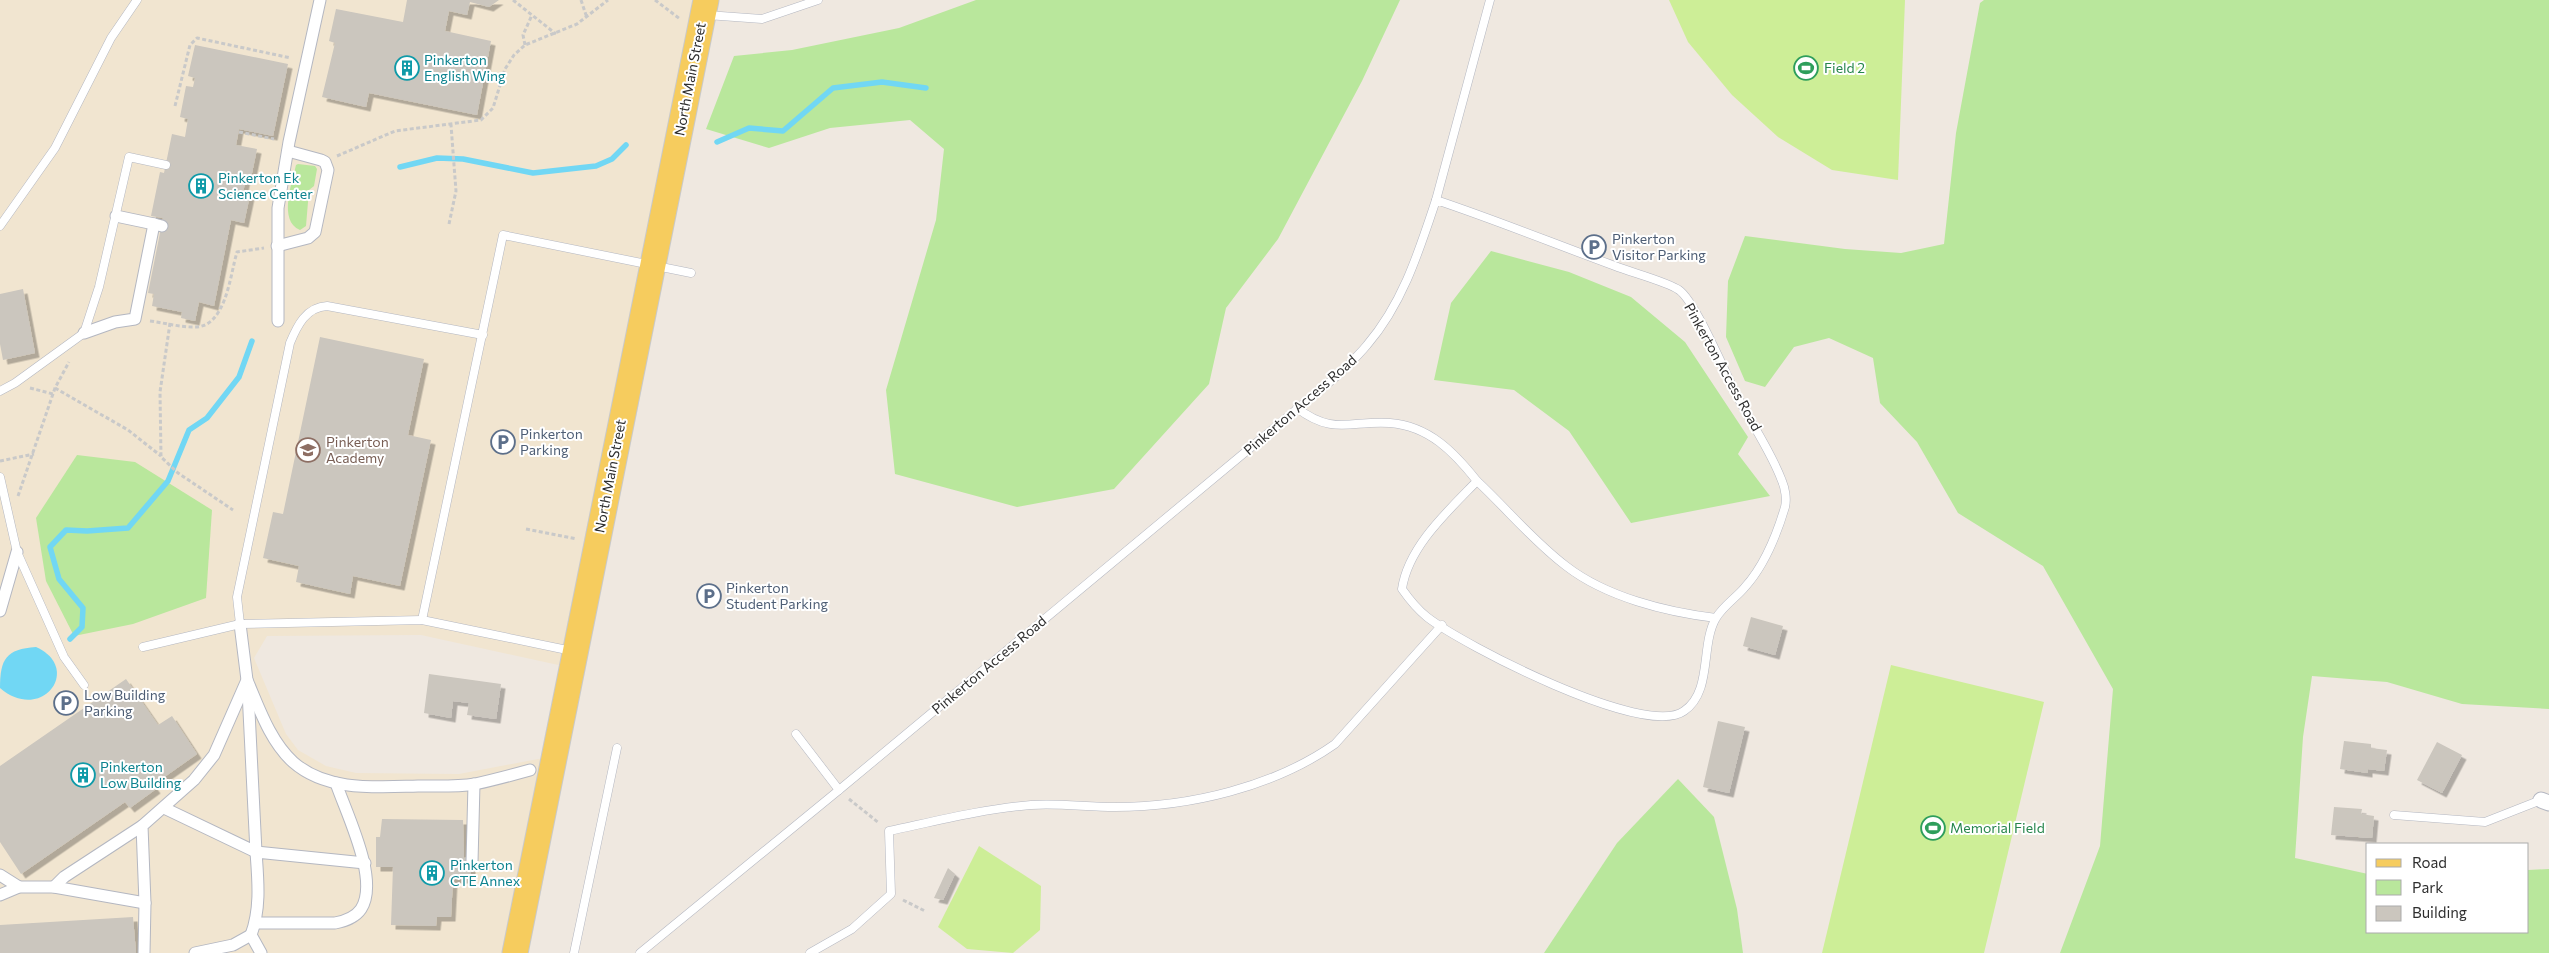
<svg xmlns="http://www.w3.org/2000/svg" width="2549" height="953" viewBox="0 0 2549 953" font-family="Commissioner,sans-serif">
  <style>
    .education { fill: #f1e5d0 }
    .green { fill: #b9e79c }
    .pitch { fill: #cdee97 }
    .water { fill: #71d7f4 }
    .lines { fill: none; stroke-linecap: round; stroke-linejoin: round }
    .stream { stroke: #71d7f4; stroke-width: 5.5 }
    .building { fill: #cbc6be; filter: url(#shadow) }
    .service-casing { stroke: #b4b7c1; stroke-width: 9 }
    .pedestrian-casing { stroke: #b4b7c1; stroke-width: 13 }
    .minor-casing { stroke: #b4b7c1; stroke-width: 17 }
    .primary-casing { stroke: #c9c9c9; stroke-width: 27 }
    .path { stroke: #c9c9c9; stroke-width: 3; stroke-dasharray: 4 2.5; stroke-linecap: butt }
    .service { stroke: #fff; stroke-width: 8 }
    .pedestrian { stroke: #fff; stroke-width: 11 }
    .minor { stroke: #fff; stroke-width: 15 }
    .primary { stroke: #f6cc5e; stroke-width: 25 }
    .labels { text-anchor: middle; stroke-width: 4; stroke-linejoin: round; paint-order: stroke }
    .culture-label { font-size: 14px; fill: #0d838f; stroke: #fff; text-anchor: start }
    .leisure-label { font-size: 14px; fill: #27864d; stroke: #fff; text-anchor: start }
    .street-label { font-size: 14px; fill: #2e2e2e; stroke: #fff }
    .service-label { font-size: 14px; fill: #4e5e75; stroke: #fff; text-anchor: start }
    .education-label { font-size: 14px; fill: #785e54; stroke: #fff; text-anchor: start }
  </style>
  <defs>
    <filter id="shadow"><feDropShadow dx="4.5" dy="4.5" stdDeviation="0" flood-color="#0004"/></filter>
  </defs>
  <rect width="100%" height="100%" fill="#efe8e0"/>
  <polygon class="education" points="0,0 706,0 572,668 421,635 267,636 254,658 286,734 298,750 326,766 356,773 459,774 554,756 515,953 0,953"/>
  <g class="green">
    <polygon points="976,0 1400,0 1362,81 1278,239 1226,308 1209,384 1114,489 1017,507 895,474 886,390 936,220 944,149 910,120 830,128 769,148 706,129 734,56 792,50 899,28"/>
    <polygon points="1984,0 2549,0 2549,709 2462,704 2387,682 2312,676 2303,737 2295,858 2368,874 2368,932 2528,932 2528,870 2549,869 2549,953 2060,953 2100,846 2113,689 2043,566 1958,513 1917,442 1880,403 1873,358 1829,338 1794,347 1765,387 1745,381 1726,337 1728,281 1745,236 1845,249 1901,253 1944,244 1956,133 1980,3"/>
    <path d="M298 164 315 166 317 169 314 186 309 190 306 226 300 230C278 221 292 183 296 165Z"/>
    <polygon points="1491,251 1569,272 1631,297 1685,342 1748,437 1738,454 1770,496 1631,523 1569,431 1514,390 1434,380 1451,303"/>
    <polygon points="77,455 135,462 212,510 206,598 133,624 74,636 46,581 36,518"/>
    <polygon points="1678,779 1714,817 1737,909 1743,953 1544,953 1617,843"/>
  </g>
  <g class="pitch">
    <polygon points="1669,0 1905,0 1898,180 1832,170 1778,137 1732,95 1688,42"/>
    <polygon points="1891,665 2044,702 1984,953 1822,953"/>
    <polygon points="979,846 1041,886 1040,930 1013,953 967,949 938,927"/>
  </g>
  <path class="water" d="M36 647C83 668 42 724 0 688 0 659 6 649 36 647Z"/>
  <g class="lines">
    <g class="stream">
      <polyline points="717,142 749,128 783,131 833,88 882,82 926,88"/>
      <polyline points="400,167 437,158 463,159 533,173 596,166 612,159 626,145"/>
      <polyline points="70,639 82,627 83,608 59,579 50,547 66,530 87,531 128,528 168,481 189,430 207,418 239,377 252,341"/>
    </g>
  </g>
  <g class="building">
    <polygon points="407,0 499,0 489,7 470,2 467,15 449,11 445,31 491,41 477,115 369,93 366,107 322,97 335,43 329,41 336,9 403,22"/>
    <polygon points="195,45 288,64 273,136 239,129 236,145 257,149 251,178 246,177 243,193 250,195 244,223 231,220 214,306 199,302 195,321 181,318 182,312 152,306 154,294 148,293 163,218 151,216 160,172 164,173 172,134 185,137 188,119 180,117 186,86 193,87 195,78 188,76"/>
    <polygon points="23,289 35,353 3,360 0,344 0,294"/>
    <polygon points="320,337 424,359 408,435 431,440 400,586 353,576 350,594 296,582 299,566 263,558 273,512 283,514"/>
    <polygon points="1751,617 1783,626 1775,655 1743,646"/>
    <polygon points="429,674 501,684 496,719 467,715 469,703 453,701 451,718 424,713"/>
    <polygon points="126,679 158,725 172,716 197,754 153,785 156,789 130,808 125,802 21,874 0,842 0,766"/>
    <polygon points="1718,721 1745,727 1729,793 1703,787"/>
    <polygon points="2344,741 2371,744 2371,748 2387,750 2384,771 2368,769 2368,773 2340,769"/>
    <polygon points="2437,742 2462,755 2442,793 2417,780"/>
    <polygon points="2334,807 2362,809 2361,814 2374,816 2372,838 2331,835"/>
    <polygon points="382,819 463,820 464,858 471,857 471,879 453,879 451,917 437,917 436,926 391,925 393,867 376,867 376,837 380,837"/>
    <polygon points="948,868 955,874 943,900 934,898"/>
    <polygon points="133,917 136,953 0,953 0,925"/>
  </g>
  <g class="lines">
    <g class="service-casing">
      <g id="service">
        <polyline points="707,15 762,19 818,0"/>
        <polyline points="1436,200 1490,0"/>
        <polyline points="0,226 55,148 111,38 137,0"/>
        <polyline points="0,391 15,383 84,333 99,287 129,157 166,165"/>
        <path d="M1297 408C1333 436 1352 420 1390 423 1429 426 1454 452 1477 481"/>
        <polyline points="0,477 17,552 64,657 84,685"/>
        <polyline points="422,620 503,235 691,273"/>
        <path d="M240 624 237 597 290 343C297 326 306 307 327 306L483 335"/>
        <polyline points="143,647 240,624 422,620 572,651"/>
        <polyline points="796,734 839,790"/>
        <polyline points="2394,815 2485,822 2541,800"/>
        <polyline points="574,953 617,748"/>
        <path d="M640 953 839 790 1338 375C1348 365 1358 356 1367 345 1403 303 1419 251 1436 200 1496 220 1555 244 1615 266 1630 272 1668 282 1679 290 1695 301 1725 372 1735 392 1750 422 1770 449 1782 481 1785 488 1787 499 1785 507 1777 534 1764 566 1745 587 1737 597 1723 606 1716 618 1700 645 1713 691 1684 711 1645 739 1463 645 1427 617 1417 609 1409 599 1402 589 1408 547 1448 511 1477 481 1507 509 1533 541 1566 566 1606 597 1666 612 1716 618"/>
        <path d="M810 953 852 929 891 894 889 831C936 821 983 809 1031 805 1058 803 1087 807 1115 807 1189 807 1274 787 1335 744L1442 625"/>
      </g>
    </g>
    <g class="pedestrian-casing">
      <g id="pedestrian">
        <polyline points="116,216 154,224"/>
        <polyline points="277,246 308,238 315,232 328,170 325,162 321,160 288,151"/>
        <polyline points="278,321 278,208 289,142 320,0"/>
        <polyline points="84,333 115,322 135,319 154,224 162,226"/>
        <polyline points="0,611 17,552"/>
        <path d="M247 680C259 708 270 741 293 762 327 792 377 787 418 786 437 786 456 787 475 784 493 780 512 775 530 770"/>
        <polyline points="164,808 256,852 248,691"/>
        <polyline points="472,862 474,784"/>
        <polyline points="0,875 19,887"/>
        <polyline points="54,887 64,877 142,826"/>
        <polyline points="0,895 19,887 54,887 145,903"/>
        <path d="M256 923H335C345 921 355 918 361 909 380 880 346 813 336 783"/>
        <path d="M251 935C261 908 258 880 256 852L365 863"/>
        <polyline points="144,953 145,903 142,826 194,780 214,755 247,680 240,624"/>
        <polyline points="195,953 233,945 251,935 261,953"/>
      </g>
    </g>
    <g class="minor-casing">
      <polyline id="minor" points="2541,800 2549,803"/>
    </g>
    <g class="primary-casing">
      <polyline id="primary" points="515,953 706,0"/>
    </g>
    <g class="path">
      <polyline points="513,0 556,34"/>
      <polyline points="581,0 587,18"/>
      <polyline points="655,0 680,19"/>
      <polyline points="525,45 523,35 532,15"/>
      <polyline points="175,106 190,45 197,38 291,58"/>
      <polyline points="239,132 274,139"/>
      <polyline points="337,156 395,131 481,120 493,108 505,69 514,55 525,45 577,24 608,0"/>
      <polyline points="449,224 456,191 451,125"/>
      <path d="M150 321C165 323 179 327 193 327 226 329 230 275 237 252L264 248"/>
      <polyline points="170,323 160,392 161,457 178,473 233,510"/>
      <polyline points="30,388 53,394"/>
      <polyline points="55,388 128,430 161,456"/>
      <polyline points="0,461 34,454"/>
      <polyline points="18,496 55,388 69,362"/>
      <polyline points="526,529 577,539"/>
      <polyline points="849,799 879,823"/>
      <polyline points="903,900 925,911"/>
    </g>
    <use href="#service" class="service"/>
    <use href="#pedestrian" class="pedestrian"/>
    <use href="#minor" class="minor"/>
    <use href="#primary" class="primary"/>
  </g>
  <defs>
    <g id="building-ring" transform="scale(1.25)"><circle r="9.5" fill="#fff" stroke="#0f9aa8" stroke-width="1.5"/><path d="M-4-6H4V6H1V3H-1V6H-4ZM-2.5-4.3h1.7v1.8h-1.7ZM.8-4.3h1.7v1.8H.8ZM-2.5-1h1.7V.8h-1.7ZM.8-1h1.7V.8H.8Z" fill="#0f9aa8"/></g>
    <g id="stadium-ring" transform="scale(1.25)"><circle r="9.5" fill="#fff" stroke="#2e9e5b" stroke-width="1.5"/><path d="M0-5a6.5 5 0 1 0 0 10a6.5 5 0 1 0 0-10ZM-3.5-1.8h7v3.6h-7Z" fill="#2e9e5b"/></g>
    <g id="parking-ring" transform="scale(1.25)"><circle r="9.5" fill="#fff" stroke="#5c6f8a" stroke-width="1.5"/><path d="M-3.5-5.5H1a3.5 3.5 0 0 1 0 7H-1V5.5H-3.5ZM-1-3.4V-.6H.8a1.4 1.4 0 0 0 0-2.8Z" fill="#5c6f8a"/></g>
    <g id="school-ring" transform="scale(1.25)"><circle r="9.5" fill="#fff" stroke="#8d6e63" stroke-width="1.5"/><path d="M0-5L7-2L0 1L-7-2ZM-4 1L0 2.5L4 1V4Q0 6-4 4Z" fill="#8d6e63"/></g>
  </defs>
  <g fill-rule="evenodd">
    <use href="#building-ring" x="407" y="68"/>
    <use href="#stadium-ring" x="1806" y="68"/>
    <use href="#building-ring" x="201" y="186"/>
    <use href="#parking-ring" x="1594" y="247"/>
    <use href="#parking-ring" x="503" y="442"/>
    <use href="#school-ring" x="308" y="450"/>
    <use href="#parking-ring" x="709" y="596"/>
    <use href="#parking-ring" x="66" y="703"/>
    <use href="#building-ring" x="83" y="775"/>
    <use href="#stadium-ring" x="1933" y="828"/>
    <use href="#building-ring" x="432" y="873"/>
  </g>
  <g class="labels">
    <g class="culture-label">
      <text x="424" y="65">Pinkerton<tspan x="424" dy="16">English Wing</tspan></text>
      <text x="218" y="183">Pinkerton Ek<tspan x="218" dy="16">Science Center</tspan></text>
      <text x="100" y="772">Pinkerton<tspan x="100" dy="16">Low Building</tspan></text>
      <text x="450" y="870">Pinkerton<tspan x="450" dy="16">CTE Annex</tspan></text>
    </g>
    <g class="leisure-label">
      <text x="1824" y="73">Field 2</text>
      <text x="1950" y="833">Memorial Field</text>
    </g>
    <g class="street-label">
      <text transform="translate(690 79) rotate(-79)" y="5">North Main Street</text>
      <text transform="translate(1723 367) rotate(61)" y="5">Pinkerton Access Road</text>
      <text transform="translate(1300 405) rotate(-41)" y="5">Pinkerton Access Road</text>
      <text transform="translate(610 476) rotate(-79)" y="5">North Main Street</text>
      <text transform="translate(989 665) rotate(-40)" y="5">Pinkerton Access Road</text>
    </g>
    <g class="service-label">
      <text x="1612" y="244">Pinkerton<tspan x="1612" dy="16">Visitor Parking</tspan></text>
      <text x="520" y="439">Pinkerton<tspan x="520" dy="16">Parking</tspan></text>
      <text x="726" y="593">Pinkerton<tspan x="726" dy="16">Student Parking</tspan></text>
      <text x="84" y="700">Low Building<tspan x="84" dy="16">Parking</tspan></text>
    </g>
    <g class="education-label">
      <text x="326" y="447">Pinkerton<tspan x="326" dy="16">Academy</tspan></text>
    </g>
  </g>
  <rect x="2366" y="843" width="162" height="90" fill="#ffffff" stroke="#ababab"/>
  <rect x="2376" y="859" width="25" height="8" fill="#f6cc5e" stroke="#ababab"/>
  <text x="2412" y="868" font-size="15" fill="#2e2e2e">Road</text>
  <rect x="2376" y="880" width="25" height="15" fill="#b9e79c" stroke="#ababab"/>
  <text x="2412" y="893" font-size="15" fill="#2e2e2e">Park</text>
  <rect x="2376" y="906" width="25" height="15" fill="#cbc6be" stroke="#ababab"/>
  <text x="2412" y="918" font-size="15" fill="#2e2e2e">Building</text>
</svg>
